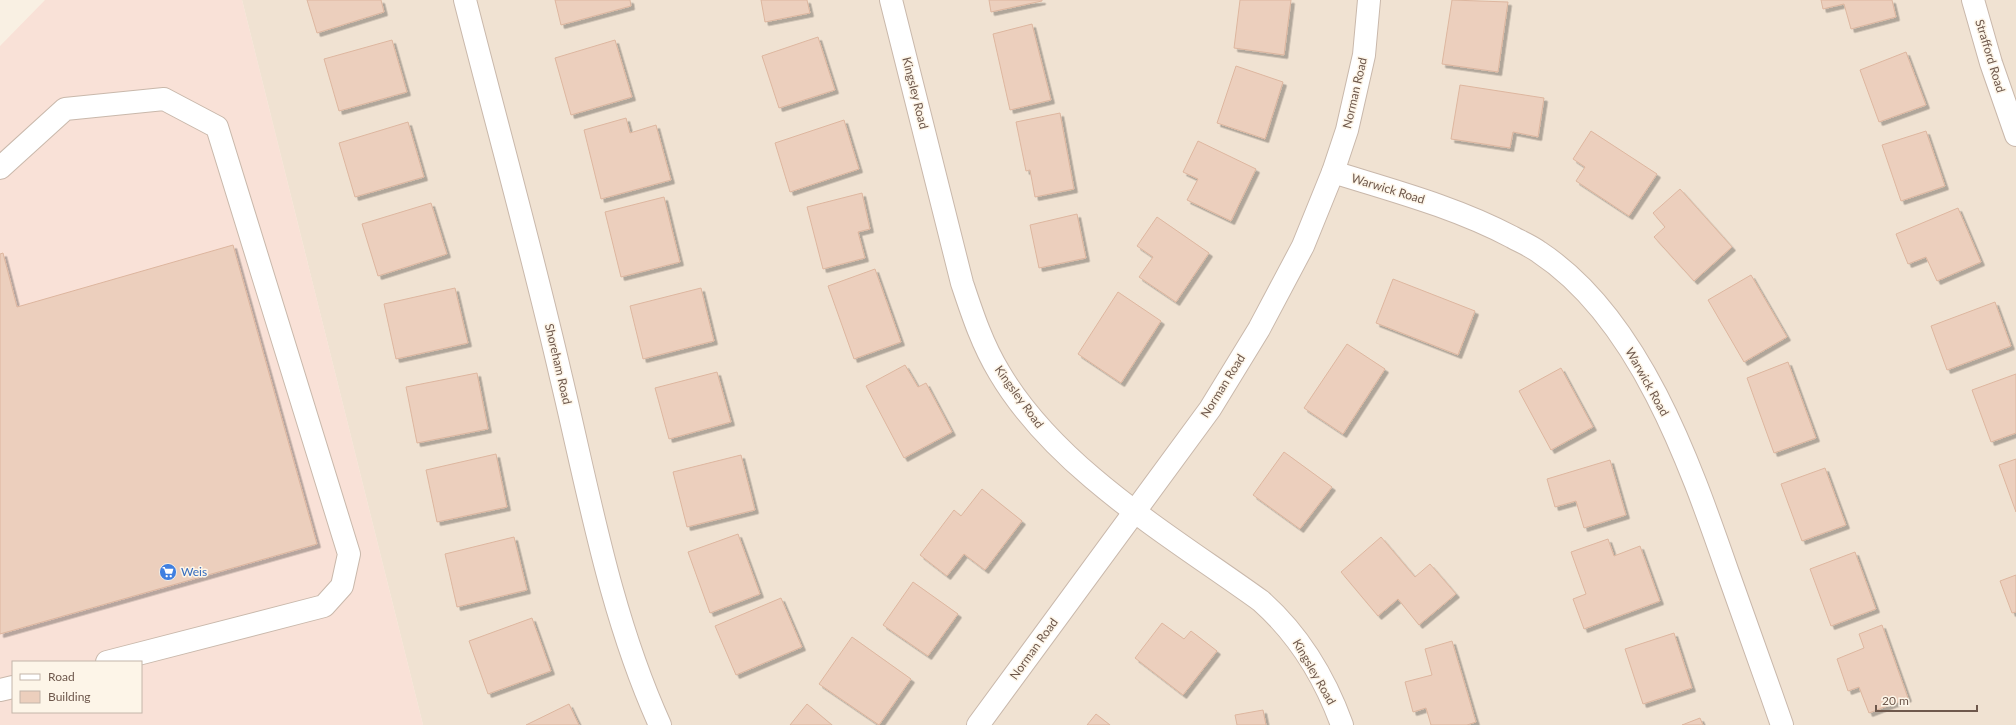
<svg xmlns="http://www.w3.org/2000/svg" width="2016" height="725" viewBox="0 0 2016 725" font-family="Lato,sans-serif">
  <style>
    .residential { fill: #f0e2d2 }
    .commercial { fill: #f9e1d7; fill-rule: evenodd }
    .building { fill: #eccfbd; stroke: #ddb69f; filter: url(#shadow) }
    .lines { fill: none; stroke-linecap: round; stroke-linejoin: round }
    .minor-casing { stroke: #c9b8ab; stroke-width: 24 }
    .minor { stroke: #fff; stroke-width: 22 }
    .labels { text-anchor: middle; stroke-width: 3; stroke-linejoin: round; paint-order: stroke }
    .street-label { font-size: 12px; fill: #6e584c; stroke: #fdf5e8 }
    .shop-label { font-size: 12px; fill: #366cbe; stroke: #fdf5e8; text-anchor: start }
  </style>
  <defs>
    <filter id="shadow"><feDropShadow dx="3.5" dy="3.5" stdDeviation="0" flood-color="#0004"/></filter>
  </defs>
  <rect width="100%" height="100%" fill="#f9f0e3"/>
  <polygon class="residential" points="242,0 2016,0 2016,725 423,725"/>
  <path class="commercial" d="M45 0H242L423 725H0V46ZM13 662H141V712H13Z"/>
  <g class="building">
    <polygon points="307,0 381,0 384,12 317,33"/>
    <polygon points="555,0 630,0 631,6 561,25"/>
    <polygon points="761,0 807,0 810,13 765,22"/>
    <polygon points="989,0 1042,0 1042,1 991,12"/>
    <polygon points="1240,0 1291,0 1284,55 1234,48"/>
    <polygon points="1452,0 1508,2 1498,72 1442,64"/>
    <polygon points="1821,0 1892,0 1896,17 1851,29 1844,4 1823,9"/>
    <polygon points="1032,24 1051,100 1010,110 993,34"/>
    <polygon points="818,37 835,90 779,108 762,56"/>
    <polygon points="392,40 407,92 339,111 324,59"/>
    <polygon points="615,40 632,97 571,115 555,58"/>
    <polygon points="1906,52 1926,105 1879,122 1860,70"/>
    <polygon points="1236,66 1283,82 1265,139 1217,123"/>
    <polygon points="1460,85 1544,98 1538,137 1513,132 1510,148 1451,139"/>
    <polygon points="1060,113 1074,189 1035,197 1030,170 1026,171 1016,122"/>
    <polygon points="626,118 630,133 656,125 671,180 601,199 584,130"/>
    <polygon points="844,120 859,169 790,192 775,143"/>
    <polygon points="408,122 424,177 355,197 339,143"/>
    <polygon points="1591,131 1657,174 1629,216 1576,181 1585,167 1573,159"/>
    <polygon points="1926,131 1945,186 1901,201 1882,145"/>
    <polygon points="1198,141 1256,169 1231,221 1187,200 1198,179 1183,172"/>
    <polygon points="1680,189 1732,247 1694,281 1654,237 1665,227 1653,213"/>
    <polygon points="862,193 870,229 858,232 865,258 823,269 807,207"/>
    <polygon points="664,197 680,262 621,277 605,212"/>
    <polygon points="431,203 447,254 378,276 362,224"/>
    <polygon points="1958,208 1981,262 1937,281 1926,257 1908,264 1896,234"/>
    <polygon points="1077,214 1086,258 1039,268 1030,225"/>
    <polygon points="1157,217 1209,253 1176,302 1139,277 1153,257 1137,246"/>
    <polygon points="233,245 317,544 0,634 0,254 3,253 17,307"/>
    <polygon points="875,269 901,342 854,359 828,286"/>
    <polygon points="1751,275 1787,337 1744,362 1708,300"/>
    <polygon points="1393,279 1475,311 1458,355 1376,323"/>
    <polygon points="455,288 468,343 396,359 384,304"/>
    <polygon points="701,288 714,341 643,359 630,306"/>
    <polygon points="1118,292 1161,321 1121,383 1078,354"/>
    <polygon points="1995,302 2011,346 1947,370 1931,326"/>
    <polygon points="1347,344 1385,369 1343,434 1304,408"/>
    <polygon points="1788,362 1816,438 1774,453 1747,378"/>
    <polygon points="905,365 918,387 926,383 952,432 904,458 866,386"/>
    <polygon points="1561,368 1593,427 1551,450 1519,391"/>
    <polygon points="717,372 731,422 669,439 655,388"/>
    <polygon points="477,373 488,429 417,443 406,387"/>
    <polygon points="2016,374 2016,433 1991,442 1972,390"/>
    <polygon points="1284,452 1332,487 1300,529 1253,495"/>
    <polygon points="496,454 507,507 437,522 426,470"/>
    <polygon points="741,455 755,510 687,527 673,472"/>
    <polygon points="2016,459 2016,512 1999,465"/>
    <polygon points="1610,460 1626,515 1584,528 1576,501 1555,507 1547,479"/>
    <polygon points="1825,468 1846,525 1802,541 1781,484"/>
    <polygon points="982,489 1022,521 985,570 964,554 947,576 920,555 954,510 961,516"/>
    <polygon points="738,534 760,594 710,613 688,552"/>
    <polygon points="514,537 527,590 457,607 445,554"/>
    <polygon points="1381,537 1415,577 1430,564 1456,594 1419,625 1398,599 1378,616 1341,572"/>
    <polygon points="1608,539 1614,556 1640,546 1660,601 1584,629 1573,599 1586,594 1571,552"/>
    <polygon points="1855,552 1876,609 1831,626 1810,569"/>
    <polygon points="2016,575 2016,612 2012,613 2000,581"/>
    <polygon points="913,582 958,614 928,656 883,625"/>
    <polygon points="781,598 802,647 736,675 715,626"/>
    <polygon points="532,618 551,671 488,694 469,641"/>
    <polygon points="1162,623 1184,639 1191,631 1217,651 1183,695 1135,658"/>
    <polygon points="1882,625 1908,698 1869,713 1859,687 1848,691 1837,659 1864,648 1859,634"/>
    <polygon points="1674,633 1692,688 1643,704 1625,649"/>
    <polygon points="852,637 911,679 879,725 819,684"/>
    <polygon points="1452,641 1476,722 1467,725 1431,725 1426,708 1413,712 1405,682 1432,675 1425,649"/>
    <polygon points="569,704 579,725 526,725"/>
    <polygon points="807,704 832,725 790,725"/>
    <polygon points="1263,710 1266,725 1237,725 1235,715"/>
    <polygon points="1096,714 1110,725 1087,725"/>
    <polygon points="1700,718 1703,725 1682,725"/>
  </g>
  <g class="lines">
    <g class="minor-casing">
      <g id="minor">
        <path d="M465 0C497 126 532 251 561 377 589 494 610 615 660 725"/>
        <path d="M891 0 962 283C972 313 982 344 999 372 1056 469 1171 536 1261 601 1298 634 1325 678 1342 725"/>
        <polyline points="1973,0 1991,63 2016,135"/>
        <polyline points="0,168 65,109 164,99 217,127 349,554 342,586 324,606 107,662"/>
        <path d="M1333 172C1394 191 1455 207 1512 237 1521 242 1531 246 1539 252 1639 318 1689 461 1727 570 1745 621 1764 673 1782 725"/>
        <polyline points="0,690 13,687"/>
        <polyline points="978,725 1210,409 1259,329 1303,246 1333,172 1347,130 1364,55 1369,0"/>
      </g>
    </g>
    <use href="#minor" class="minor"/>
  </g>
  <defs>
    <g id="supermarket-disc" transform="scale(0.9)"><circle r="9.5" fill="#3f7fe0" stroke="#fdf5e8"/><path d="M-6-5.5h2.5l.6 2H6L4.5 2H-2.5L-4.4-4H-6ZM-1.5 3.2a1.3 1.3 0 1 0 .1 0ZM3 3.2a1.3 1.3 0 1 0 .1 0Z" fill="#fff"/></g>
  </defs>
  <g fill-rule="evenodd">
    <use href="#supermarket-disc" x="168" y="572"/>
  </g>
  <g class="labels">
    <g class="street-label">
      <text transform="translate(1990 56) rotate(73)" y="4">Strafford Road</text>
      <text transform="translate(915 93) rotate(76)" y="4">Kingsley Road</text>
      <text transform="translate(1355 93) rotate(-77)" y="4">Norman Road</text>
      <text transform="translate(1388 189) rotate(17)" y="4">Warwick Road</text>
      <text transform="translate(558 364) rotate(77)" y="4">Shoreham Road</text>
      <text transform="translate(1647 382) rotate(61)" y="4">Warwick Road</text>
      <text transform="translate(1223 386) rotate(-58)" y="4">Norman Road</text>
      <text transform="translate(1019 397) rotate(54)" y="4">Kingsley Road</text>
      <text transform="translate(1034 649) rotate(-54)" y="4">Norman Road</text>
      <text transform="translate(1314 672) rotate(60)" y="4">Kingsley Road</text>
    </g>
    <g class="shop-label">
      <text x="181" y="576">Weis</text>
    </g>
  </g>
  <rect x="12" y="661" width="130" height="52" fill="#fdf5e8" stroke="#c4b6aa"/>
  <rect x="20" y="674" width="20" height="6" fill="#ffffff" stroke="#c4b6aa"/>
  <text x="48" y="681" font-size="12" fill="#6e584c">Road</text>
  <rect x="20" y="691" width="20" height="12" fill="#eccfbd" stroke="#c4b6aa"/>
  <text x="48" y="701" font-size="12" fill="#6e584c">Building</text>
  <path d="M1876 705v6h101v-6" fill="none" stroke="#6e584c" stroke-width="2"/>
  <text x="1882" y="705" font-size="12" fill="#6e584c" stroke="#fdf5e8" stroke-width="3" paint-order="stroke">20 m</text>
</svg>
